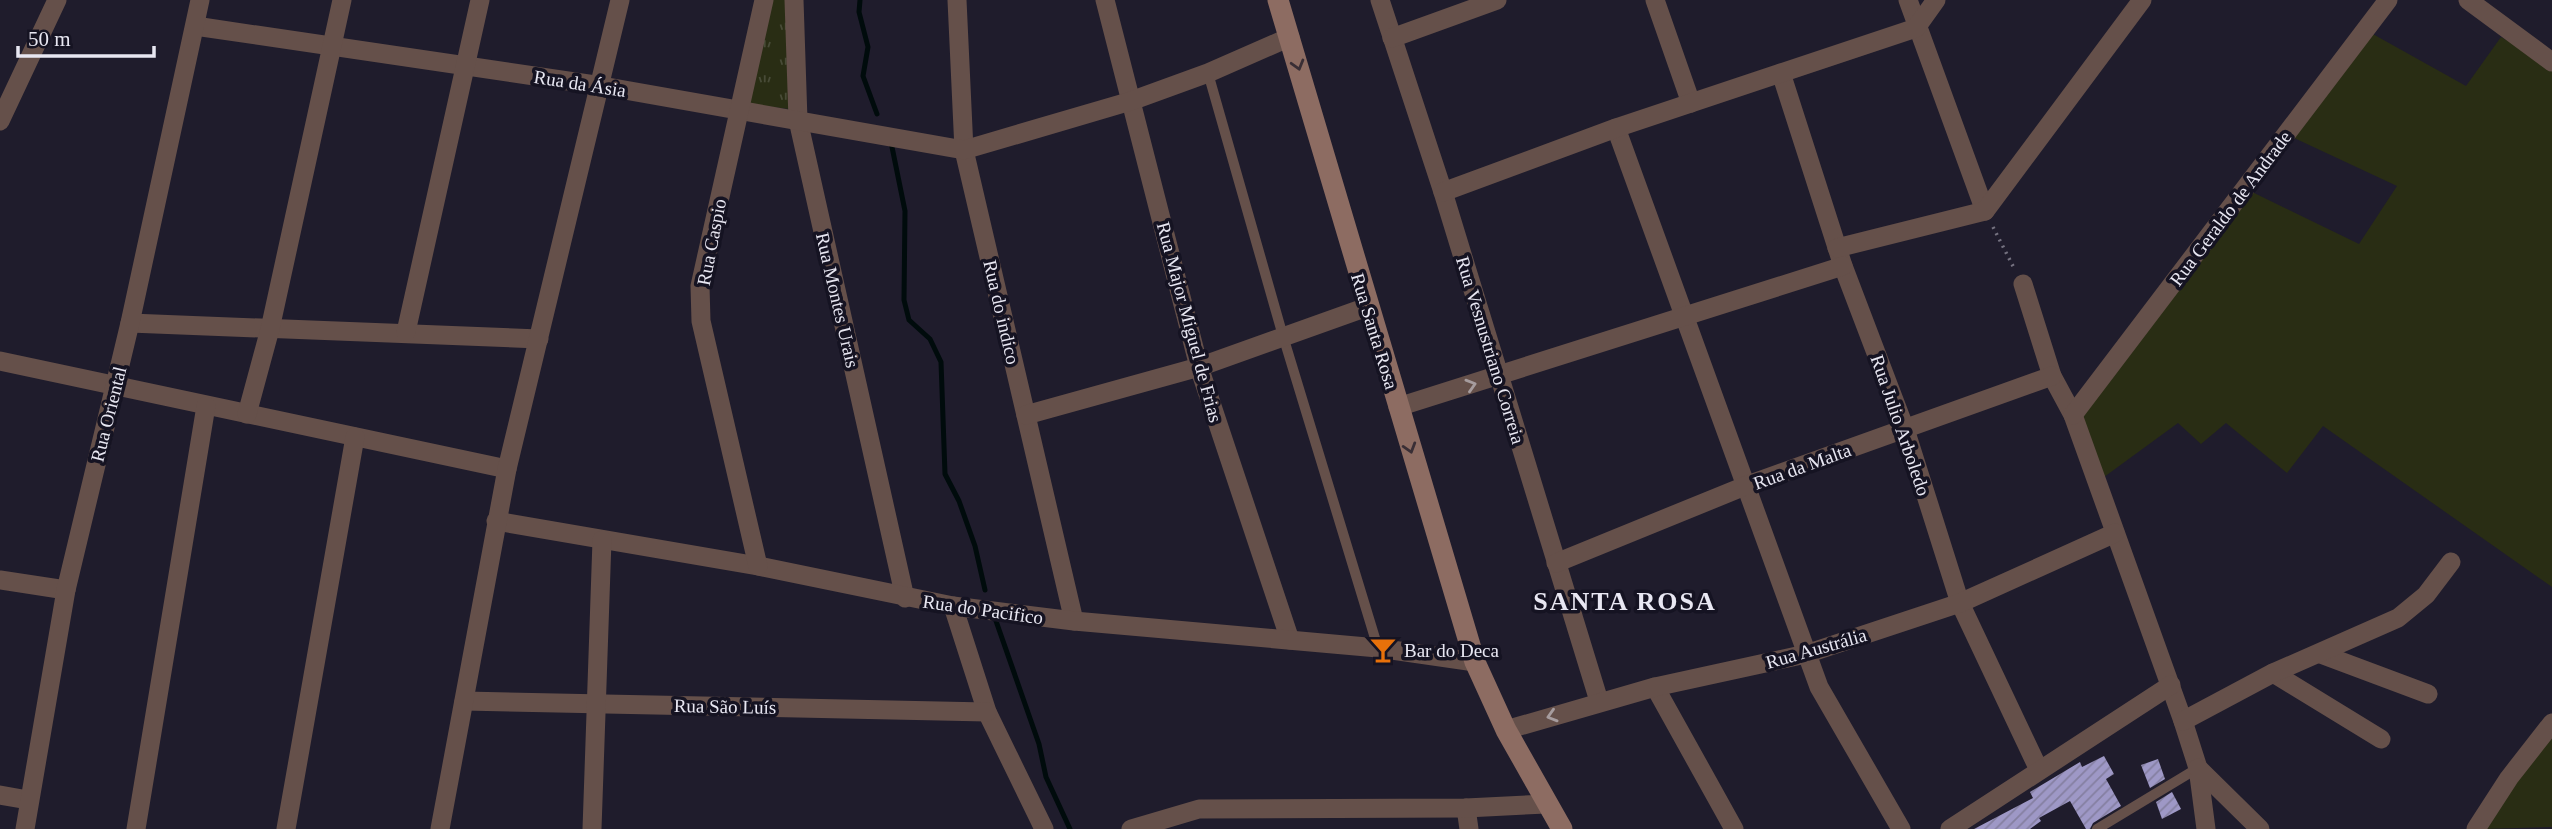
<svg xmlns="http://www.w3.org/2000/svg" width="2552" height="829" viewBox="0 0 2552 829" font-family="Georgia,serif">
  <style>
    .green { fill: #292d14 }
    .park { fill: url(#park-tufts) }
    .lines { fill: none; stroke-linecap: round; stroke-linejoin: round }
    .stream { stroke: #000b0c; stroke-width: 5 }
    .building { fill: url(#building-hatch) }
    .path { stroke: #757280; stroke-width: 3.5; stroke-dasharray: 2 5; stroke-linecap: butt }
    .lane { stroke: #65504a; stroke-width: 10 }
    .street { stroke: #65504a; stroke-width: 19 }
    .secondary { stroke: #8d6c62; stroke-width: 21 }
    .oneway { stroke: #392e35 }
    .oneway2 { stroke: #a69c9e }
    .labels { text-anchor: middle; stroke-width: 7; stroke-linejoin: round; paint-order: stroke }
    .street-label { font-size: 19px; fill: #e8e7f2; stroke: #151322 }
    .poi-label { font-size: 19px; fill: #e8e7f2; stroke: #151322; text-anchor: start }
    .district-label { font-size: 26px; font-weight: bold; letter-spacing: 2px; fill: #e8e7f2; stroke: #151322 }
  </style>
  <defs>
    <pattern id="park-tufts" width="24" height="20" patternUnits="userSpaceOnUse" patternTransform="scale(1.75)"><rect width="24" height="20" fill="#292d14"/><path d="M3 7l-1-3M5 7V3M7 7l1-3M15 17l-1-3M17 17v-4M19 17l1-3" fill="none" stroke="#484b37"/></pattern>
    <pattern id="building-hatch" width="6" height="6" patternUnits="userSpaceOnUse" patternTransform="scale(1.75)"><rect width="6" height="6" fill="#9e98c6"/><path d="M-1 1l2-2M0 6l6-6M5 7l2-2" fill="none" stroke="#847fa0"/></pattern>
  </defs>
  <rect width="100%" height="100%" fill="#1f1c2c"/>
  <g class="green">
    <polygon points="2371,33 2466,86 2501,37 2552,66 2552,587 2323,426 2287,473 2226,423 2201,444 2178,423 2100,480 2077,417 2250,191 2359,244 2397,186 2292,137"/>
    <polygon points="2552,734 2552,827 2483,829"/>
  </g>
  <polygon class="park" points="771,0 787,0 789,109 749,104"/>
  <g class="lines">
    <g class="stream">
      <polyline points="860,0 859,12 868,47 863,76 877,114"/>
      <polyline points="891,142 905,211 904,300 909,320 930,339 941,362 945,474 959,501 975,546 985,590"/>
      <polyline points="996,621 1039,744 1046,777 1070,829"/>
    </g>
  </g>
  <g class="building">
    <polygon points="2104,756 2114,774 2106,779 2121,806 2093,823 2090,829 2086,829 2070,801 2039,818 2041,821 2030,829 1974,829 2033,798 2030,792 2080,762 2082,767"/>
    <polygon points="2158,759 2165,779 2150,788 2141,765"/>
    <polygon points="2172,792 2181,809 2162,819 2156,802"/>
  </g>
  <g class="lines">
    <polyline class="path" points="1993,227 2015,270"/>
    <g class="lane">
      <polyline points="1208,73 1283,336 1378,648"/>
      <polyline points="2097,829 2198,768"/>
    </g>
    <g class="street">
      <polyline points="794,0 798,120 905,598"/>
      <polyline points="957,0 964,150 1074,621"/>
      <polyline points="1105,0 1199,367 1290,640"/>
      <polyline points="1380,0 1443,192 1599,701"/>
      <polyline points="1655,0 1691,103"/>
      <polyline points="1908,0 1985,211"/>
      <polyline points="2468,0 2552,62"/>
      <polyline points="195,26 602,86 964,150 1131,101 1208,73 1290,37"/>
      <polyline points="1392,38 1497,0"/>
      <polyline points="1781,73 1843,266 1905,429 1960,603 2039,770"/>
      <polyline points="0,121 57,0"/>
      <polyline points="1616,128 1819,687 1901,829"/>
      <polyline points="1443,192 1616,128 1916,28 1936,0"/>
      <polyline points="1837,248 1985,211 2142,0"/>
      <polyline points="2023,284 2052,376 2073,415 2183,721 2198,768 2206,829"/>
      <polyline points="130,323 539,339"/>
      <polyline points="406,332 480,0"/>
      <polyline points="0,361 507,469"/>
      <polyline points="1398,407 1843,266"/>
      <polyline points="247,414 270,329 342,0"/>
      <polyline points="1026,415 1199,367 1367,307"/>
      <polyline points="2073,415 2388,0"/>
      <polyline points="496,521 758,566 953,606 1074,621 1378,648 1475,662"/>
      <polyline points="1556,563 1745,486 2052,376"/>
      <polyline points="758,566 701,321 700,286 764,0"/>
      <polyline points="0,580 66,590"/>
      <polyline points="953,606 987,712 1044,829"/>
      <polyline points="2321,654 2428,694"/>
      <polyline points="2273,673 2381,739"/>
      <polyline points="1655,687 1734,829"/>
      <polyline points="464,701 987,712"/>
      <polyline points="2183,721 2273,673 2398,618 2426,595 2451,562"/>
      <polyline points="1506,730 1655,687 1806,654 1960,603 2115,533"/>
      <polyline points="2198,768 2260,829"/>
      <polyline points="0,795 28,800"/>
      <polyline points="1466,808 1469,829"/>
      <polyline points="25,829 66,590 130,323 200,0"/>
      <polyline points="136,829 206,406"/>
      <polyline points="286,829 355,437"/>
      <polyline points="440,829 507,469 620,0"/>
      <polyline points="592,829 602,540"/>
      <polyline points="1131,829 1199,809 1466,808 1546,804"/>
      <polyline points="1950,829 2171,685"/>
      <polyline points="2476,829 2509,778 2552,723"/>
    </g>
    <polyline class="secondary" points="1278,0 1475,662 1506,730 1562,829"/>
  </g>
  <defs><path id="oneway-chevron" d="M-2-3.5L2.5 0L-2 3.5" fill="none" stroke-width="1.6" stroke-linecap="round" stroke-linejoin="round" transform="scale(1.75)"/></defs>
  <g class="oneway">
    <use href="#oneway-chevron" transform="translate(1298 65) rotate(74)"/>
    <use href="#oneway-chevron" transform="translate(1410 448) rotate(73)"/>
  </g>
  <g class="oneway2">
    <use href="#oneway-chevron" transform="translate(1471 385) rotate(-17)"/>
    <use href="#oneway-chevron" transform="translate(1552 716) rotate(163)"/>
  </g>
  <defs>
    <g id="bar-bare" transform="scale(2.1)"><path d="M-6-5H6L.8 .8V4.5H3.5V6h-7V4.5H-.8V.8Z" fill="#e8710a" stroke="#151322" stroke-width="2.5" paint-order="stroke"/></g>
  </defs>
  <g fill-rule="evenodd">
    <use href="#bar-bare" x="1383" y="650"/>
  </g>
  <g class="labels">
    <g class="street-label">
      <text transform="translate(580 83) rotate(9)" y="7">Rua da Ásia</text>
      <text transform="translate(2230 208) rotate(-53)" y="7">Rua Geraldo de Andrade</text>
      <text transform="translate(711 242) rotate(-79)" y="7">Rua Caspio</text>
      <text transform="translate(838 300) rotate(77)" y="7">Rua Montes Urais</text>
      <text transform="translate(1002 312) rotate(77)" y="7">Rua do indico</text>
      <text transform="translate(1190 322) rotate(75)" y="7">Rua Major Miguel de Frias</text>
      <text transform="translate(1375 331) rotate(73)" y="7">Rua Santa Rosa</text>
      <text transform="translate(1491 350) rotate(73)" y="7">Rua Vesnustriano Correia</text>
      <text transform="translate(108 414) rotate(-76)" y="7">Rua Oriental</text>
      <text transform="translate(1901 425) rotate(71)" y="7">Rua Julio Arboledo</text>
      <text transform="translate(1802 466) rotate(-20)" y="7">Rua da Malta</text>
      <text transform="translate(983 609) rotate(8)" y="7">Rua do Pacifico</text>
      <text transform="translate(1816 648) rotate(-16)" y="7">Rua Austrália</text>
      <text transform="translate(725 706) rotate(1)" y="7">Rua São Luís</text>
    </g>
    <g class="poi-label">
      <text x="1404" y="657">Bar do Deca</text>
    </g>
    <g class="district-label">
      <text x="1625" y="610">SANTA ROSA</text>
    </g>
  </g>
  <path d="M18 46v10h136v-10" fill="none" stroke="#e8e7f2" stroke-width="3.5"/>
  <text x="28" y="46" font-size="21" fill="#e8e7f2" stroke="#151322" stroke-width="5" paint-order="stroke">50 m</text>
</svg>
